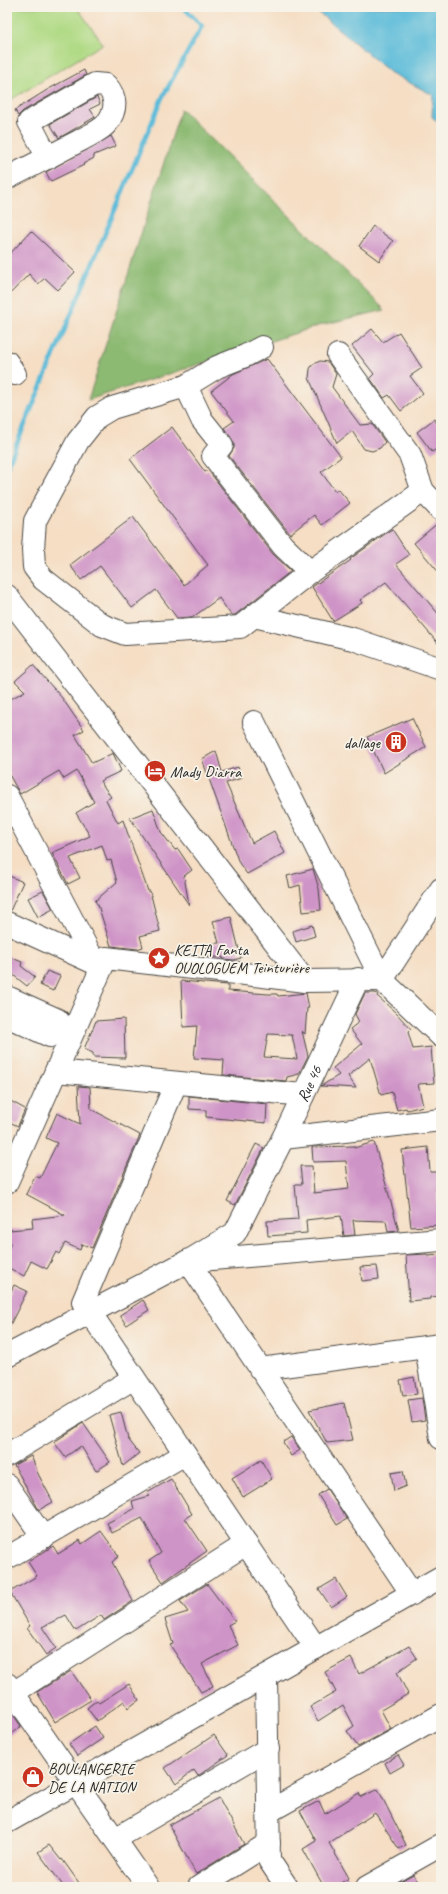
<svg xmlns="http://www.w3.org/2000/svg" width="448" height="1894" viewBox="0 0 448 1894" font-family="Caveat,sans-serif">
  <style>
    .green { fill: #b0da85; stroke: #6e8258 }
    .forest { fill: #8cba72; stroke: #5c724e }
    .water { fill: #5abbd9; stroke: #427382 }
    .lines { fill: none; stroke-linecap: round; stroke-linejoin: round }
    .stream { stroke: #5abbd9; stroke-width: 4.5 }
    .building { fill: #cf94c7; fill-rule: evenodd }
    .minor-casing { stroke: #494642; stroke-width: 24 }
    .minor { stroke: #fff; stroke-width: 22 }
    .labels { text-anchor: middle; stroke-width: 3.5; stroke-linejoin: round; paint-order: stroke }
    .poi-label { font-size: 16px; fill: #2b2b2b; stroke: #f7f3e8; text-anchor: start }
    .street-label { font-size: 16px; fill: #2b2b2b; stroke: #f7f3e8 }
  </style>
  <rect width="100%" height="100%" fill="#f7f3e8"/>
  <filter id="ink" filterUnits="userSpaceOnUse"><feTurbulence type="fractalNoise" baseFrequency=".025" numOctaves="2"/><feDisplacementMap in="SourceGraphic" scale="8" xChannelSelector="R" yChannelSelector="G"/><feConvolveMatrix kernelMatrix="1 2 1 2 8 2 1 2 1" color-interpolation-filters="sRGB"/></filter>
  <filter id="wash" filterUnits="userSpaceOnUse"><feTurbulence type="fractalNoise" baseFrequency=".012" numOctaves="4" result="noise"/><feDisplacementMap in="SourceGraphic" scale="16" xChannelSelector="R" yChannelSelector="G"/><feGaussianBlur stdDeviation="0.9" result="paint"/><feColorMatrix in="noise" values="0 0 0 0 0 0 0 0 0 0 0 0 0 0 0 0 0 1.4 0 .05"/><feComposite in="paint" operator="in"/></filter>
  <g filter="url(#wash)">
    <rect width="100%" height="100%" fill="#f5dec4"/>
    <polygon class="green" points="7,7 77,7 103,44 7,102"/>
    <polygon class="forest" points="181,109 385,310 321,325 88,400"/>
    <polygon class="water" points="312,7 441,7 441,124 432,117 433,95 391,73"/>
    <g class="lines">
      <polyline class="stream" points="7,467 162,98 202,26 183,7"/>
    </g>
    <g id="blocks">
      <g class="building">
        <polygon points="84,70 86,75 23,111 18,116 15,110 47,90"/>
        <polygon points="97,97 100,104 90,109 95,117 59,138 50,124"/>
        <polygon points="111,136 116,146 94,155 94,158 83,164 84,165 51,181 49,178 46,172"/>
        <polygon points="373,226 393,241 379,261 359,246"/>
        <polygon points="31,231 75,272 58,290 45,278 38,284 29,274 7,297 7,257"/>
        <polygon points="372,329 383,342 399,332 422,368 410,376 423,393 401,411 389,395 384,398 370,378 374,374 352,346"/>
        <polygon points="267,359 341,457 321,472 335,491 338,489 350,503 322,525 314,515 290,534 229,456 234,448 234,443 224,428 234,421 211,391 233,374"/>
        <polygon points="320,361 328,362 336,374 332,387 360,425 372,424 385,442 380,448 372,451 364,449 352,431 337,443 309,378 310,369 312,365"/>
        <polygon points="434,419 441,429 441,446 432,452 417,432"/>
        <polygon points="172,427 205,472 208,470 273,554 291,571 235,615 231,615 219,598 193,617 177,618 156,590 132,608 100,566 81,580 70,565 133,517 184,585 208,565 130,459"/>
        <polygon points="439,522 441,522 441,575 414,543"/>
        <polygon points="392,529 409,555 396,564 441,617 441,647 386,582 360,600 362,603 333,621 312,587 351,560 350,559"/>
        <polygon points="33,665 62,698 84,730 75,735 92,763 113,753 121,771 100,781 111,797 106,800 118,823 123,820 148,891 150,891 160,931 140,936 143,947 137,949 111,946 98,905 95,901 117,882 111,860 107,861 102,845 70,858 80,878 68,884 52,853 90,836 76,813 94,802 77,771 64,779 59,771 20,794 7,771 7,701 25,691 15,681"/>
        <polygon points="412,718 426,747 384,773 367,737"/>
        <polygon points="216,751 222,772 238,767 242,778 226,783 252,843 274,831 285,853 247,874 239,863 202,759"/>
        <polygon points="153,809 161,832 175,850 178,849 192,870 184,876 189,905 130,818"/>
        <polygon points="313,869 319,889 321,910 303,912 300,885 290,888 287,876"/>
        <polygon points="7,875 23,882 10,911 7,911"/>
        <polygon points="43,891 53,909 38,917 28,898"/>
        <polygon points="231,917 241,958 234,960 223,959 223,957 208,957 206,944 219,943 213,921"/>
        <polygon points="312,925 315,936 296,942 293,931"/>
        <polygon points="7,956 22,962 21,966 35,977 27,986 7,970"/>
        <polygon points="47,971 60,976 53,991 40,985"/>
        <path d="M181 981 228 985V991L268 994H277L278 996 306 993 309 1008H307L305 1034 302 1031 308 1056 299 1074 287 1077 286 1081 223 1075 224 1060 194 1058 197 1026 183 1027ZM268 1034 292 1035 297 1059 264 1057Z"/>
        <polygon points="365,993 375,993 378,994 377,996 395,1012 411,1029 408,1032 413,1049 431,1047 434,1083 418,1084 423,1106 407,1110 406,1108 397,1110 392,1092 381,1095 370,1058 348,1076 356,1088 321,1086 339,1075 333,1068 362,1044 350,1029 359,1022 355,1014"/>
        <polygon points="124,1019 125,1058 93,1057 93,1053 84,1049 96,1021"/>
        <polygon points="78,1086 90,1087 91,1109 140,1135 92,1248 82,1244 80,1250 65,1243 59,1254 56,1252 47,1269 31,1261 24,1276 7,1267 7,1251 10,1245 9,1230 33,1228 32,1219 65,1215 26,1194 35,1176 40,1178 57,1143 46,1138 57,1113 80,1124"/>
        <polygon points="189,1096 267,1104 266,1123 206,1117 206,1110 189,1109"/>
        <polygon points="7,1099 25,1109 18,1126 7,1121"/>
        <polygon points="374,1142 399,1231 388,1232 386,1221 353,1220 355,1235 344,1236 341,1216 306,1220 307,1233 268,1236 267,1221 298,1219 295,1184 302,1184 300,1166 312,1166 314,1193 349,1189 346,1161 313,1162 312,1147 354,1146 354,1148"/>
        <polygon points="256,1144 264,1148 235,1205 227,1201"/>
        <polygon points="428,1147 430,1172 441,1172 441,1193 437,1193 440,1225 411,1227 402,1150"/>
        <polygon points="427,1254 427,1256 441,1255 441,1296 430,1297 430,1299 409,1301 406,1255"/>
        <polygon points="377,1266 379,1279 362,1281 360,1267"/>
        <polygon points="14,1285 27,1291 7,1331 7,1299"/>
        <polygon points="143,1300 149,1310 126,1325 120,1315"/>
        <polygon points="414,1377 417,1394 403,1396 400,1380"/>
        <polygon points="422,1398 425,1420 412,1422 408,1400"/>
        <polygon points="344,1403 353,1440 327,1443 309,1410"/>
        <polygon points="121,1412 128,1439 139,1453 123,1466 109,1415"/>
        <polygon points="83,1423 110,1462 96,1471 81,1446 65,1457 54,1442"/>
        <polygon points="291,1437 300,1450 291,1456 283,1442"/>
        <polygon points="31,1456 37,1470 36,1470 53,1502 39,1510 14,1465"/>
        <polygon points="261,1460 272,1479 243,1497 232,1478"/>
        <polygon points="403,1471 406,1486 394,1491 391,1473"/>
        <polygon points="171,1479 192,1514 185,1518 207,1551 163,1582 149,1561 161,1553 142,1518 112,1533 107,1523 134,1509 132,1501 149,1496 147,1493"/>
        <polygon points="327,1489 347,1519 337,1525 318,1495"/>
        <polygon points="101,1531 119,1556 112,1562 133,1601 104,1620 101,1615 76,1631 66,1615 42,1627 56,1648 46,1655 27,1628 30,1626 10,1592 37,1576 28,1562 53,1546 58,1554 80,1540 82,1544"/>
        <polygon points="336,1579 347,1597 331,1607 319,1589"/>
        <polygon points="207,1584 235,1621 228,1625 238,1645 202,1664 213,1686 201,1692 170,1645 173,1644 165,1619 188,1612 180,1601"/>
        <polygon points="409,1646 417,1658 397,1672 408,1694 381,1710 391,1729 358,1747 347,1731 354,1726 343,1705 318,1721 310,1707 336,1692 325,1672 351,1658 359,1674"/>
        <polygon points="71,1671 91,1700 55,1722 37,1692"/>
        <polygon points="129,1684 139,1700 128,1708 124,1701 97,1721 87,1708 97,1700 99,1703"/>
        <polygon points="7,1706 21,1726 7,1737"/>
        <polygon points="95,1726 103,1738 77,1756 69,1744"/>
        <polygon points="214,1735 228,1755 198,1776 194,1770 176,1784 165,1768"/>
        <polygon points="398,1755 404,1765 390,1773 385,1763"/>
        <polygon points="378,1789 406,1845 399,1849 375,1813 329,1843 349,1878 334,1887 324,1887 303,1849 316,1841 300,1811 319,1801 325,1814 359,1793 361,1797"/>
        <polygon points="219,1798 244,1844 196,1874 169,1825"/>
        <polygon points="49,1845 61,1860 62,1859 82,1887 64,1887 38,1852"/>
        <polygon points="413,1875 422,1887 392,1887"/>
      </g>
    </g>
  </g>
  <g filter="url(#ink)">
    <use href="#blocks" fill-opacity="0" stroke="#494642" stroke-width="1"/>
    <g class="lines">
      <g class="minor-casing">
        <g id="minor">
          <path d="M7 178C32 166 56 153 81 140 89 135 101 131 107 123 117 110 117 97 106 85L95 84 29 122 48 158"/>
          <polyline points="262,347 245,356 217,367 186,386 112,408 97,417 78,441 35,521 33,549 34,567 43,579 102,625 125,634 240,627 310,572 423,491"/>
          <polyline points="338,355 410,455 423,491 441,510"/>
          <polyline points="7,362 15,374"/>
          <polyline points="186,386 202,420 222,445 213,456 283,546 310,572"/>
          <polyline points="7,596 305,981"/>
          <polyline points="254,616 353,639 441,669"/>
          <polyline points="254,722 382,980 441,1036"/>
          <polyline points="7,796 95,963"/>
          <polyline points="7,923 99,965"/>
          <polyline points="382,980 441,889"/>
          <polyline points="7,997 58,1020 50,1036 7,1016"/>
          <polyline points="56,1071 303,1095"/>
          <polyline points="176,1083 83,1302 316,1648"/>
          <polyline points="283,1138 441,1120"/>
          <polyline points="7,1182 106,958 305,981 382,980"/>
          <path id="s1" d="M192 1259 235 1233 283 1138 358 979"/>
          <polyline points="188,1261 412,1594"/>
          <polyline points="426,1347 441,1438"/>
          <polyline points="7,1356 188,1261 441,1240"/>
          <polyline points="260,1369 441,1345"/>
          <polyline points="7,1455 134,1378"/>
          <polyline points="7,1485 43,1537"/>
          <polyline points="7,1558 185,1454"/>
          <polyline points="266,1676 269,1860 287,1887"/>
          <polyline points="7,1684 148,1887"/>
          <polyline points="13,1693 246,1544"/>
          <polyline points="268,1812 441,1715"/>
          <polyline points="7,1822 441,1577"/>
          <polyline points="115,1839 268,1749"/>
          <polyline points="199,1887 269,1843"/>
          <polyline points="367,1887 441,1845"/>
        </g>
      </g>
      <use href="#minor" class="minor"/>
    </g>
  </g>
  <defs>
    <g id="building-disc" transform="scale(1.15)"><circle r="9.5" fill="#c8321e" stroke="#f7f3e8"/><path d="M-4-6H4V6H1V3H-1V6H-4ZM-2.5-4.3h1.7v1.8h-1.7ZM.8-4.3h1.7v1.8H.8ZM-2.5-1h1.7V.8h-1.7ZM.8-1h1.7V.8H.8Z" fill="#fff"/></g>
    <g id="hotel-disc" transform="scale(1.15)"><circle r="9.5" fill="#c8321e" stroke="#f7f3e8"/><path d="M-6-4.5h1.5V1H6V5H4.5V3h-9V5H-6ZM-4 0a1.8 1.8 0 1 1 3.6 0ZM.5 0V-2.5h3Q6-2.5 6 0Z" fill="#fff"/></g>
    <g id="sight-disc" transform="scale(1.15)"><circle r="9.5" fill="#c8321e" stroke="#f7f3e8"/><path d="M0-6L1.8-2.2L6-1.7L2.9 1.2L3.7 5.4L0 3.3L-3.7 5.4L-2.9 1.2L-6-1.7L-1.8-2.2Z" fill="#fff"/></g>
    <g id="shop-disc" transform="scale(1.15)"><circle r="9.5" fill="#c8321e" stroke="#f7f3e8"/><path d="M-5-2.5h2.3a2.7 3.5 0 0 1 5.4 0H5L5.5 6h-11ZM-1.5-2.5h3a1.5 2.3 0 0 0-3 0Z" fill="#fff"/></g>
  </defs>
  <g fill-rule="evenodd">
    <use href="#building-disc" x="396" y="742"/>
    <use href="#hotel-disc" x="155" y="771"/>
    <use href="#sight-disc" x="159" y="958"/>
    <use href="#shop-disc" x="33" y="1777"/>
  </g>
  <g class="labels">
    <g class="poi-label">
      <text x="380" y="748" text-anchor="end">dallage</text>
      <text x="170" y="777">Mady Diarra</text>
      <text x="174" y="955">KEITA Fanta<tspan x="174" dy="18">OUOLOGUEM Teinturière</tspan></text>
      <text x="48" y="1774">BOULANGERIE<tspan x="48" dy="18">DE LA NATION</tspan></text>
    </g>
    <g class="street-label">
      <text dy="6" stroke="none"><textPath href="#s1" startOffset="217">Rue 46</textPath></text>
    </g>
  </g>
  <rect width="448" height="1894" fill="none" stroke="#f7f3e8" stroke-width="24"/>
</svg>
